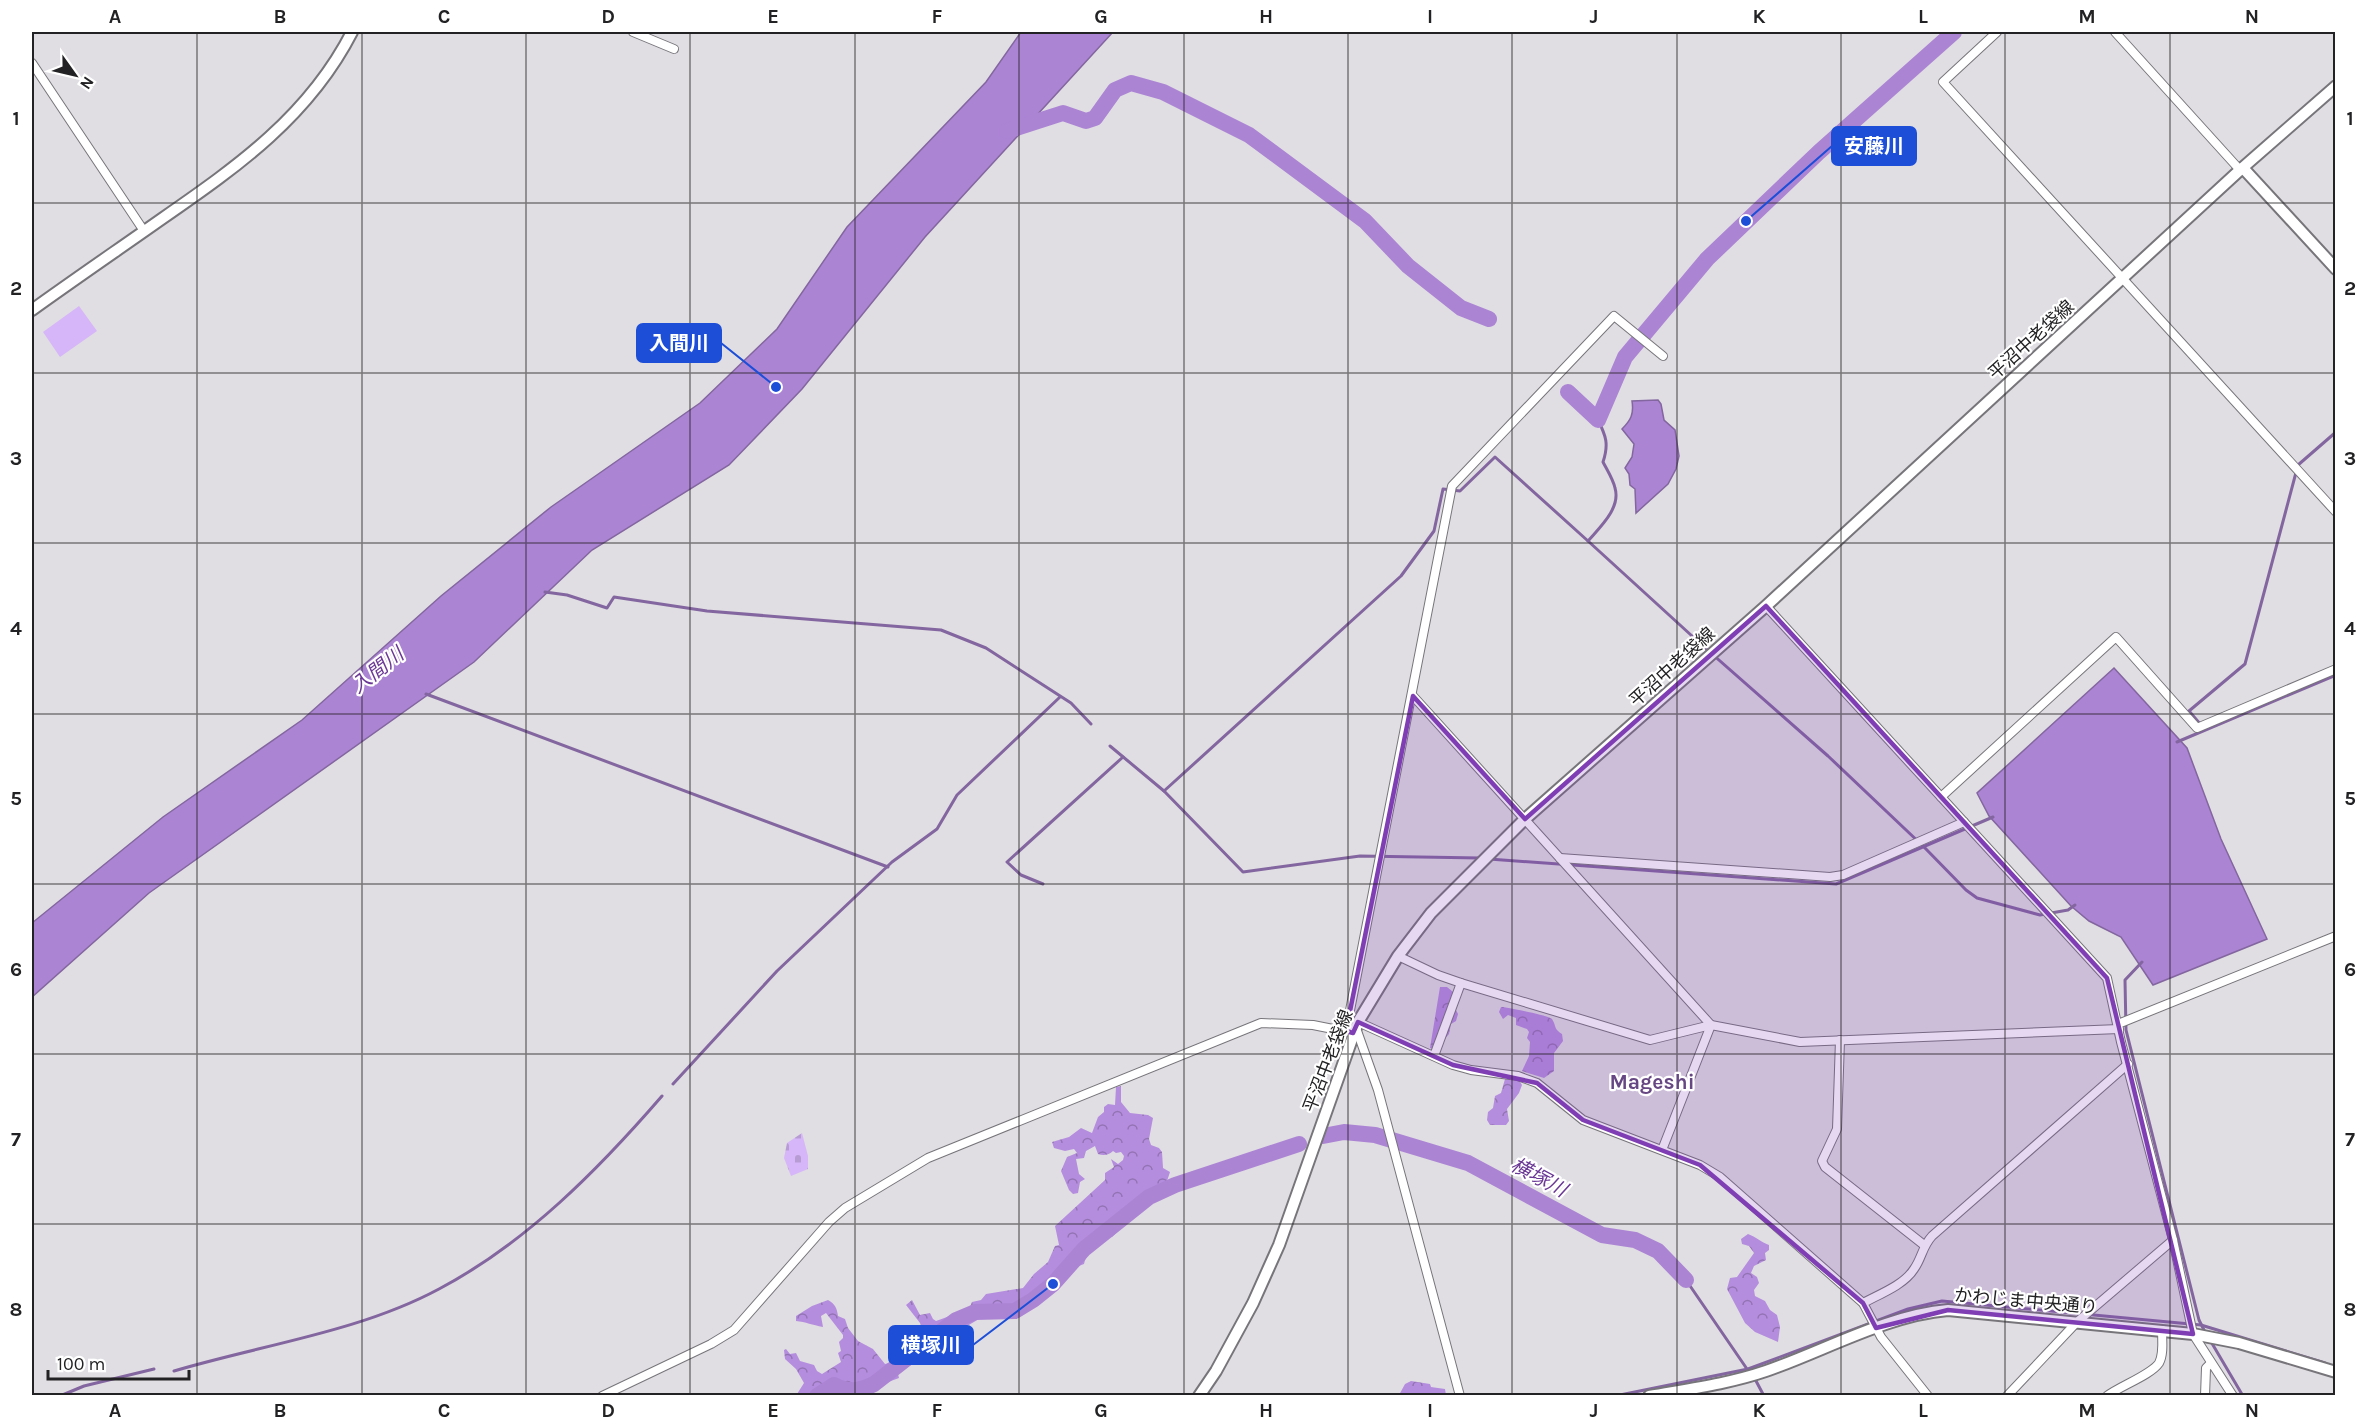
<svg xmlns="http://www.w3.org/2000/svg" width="2367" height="1427" viewBox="0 0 2367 1427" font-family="Karla,'Noto Sans JP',sans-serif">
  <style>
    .forest { fill: url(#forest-crowns) }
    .cemetery { fill: url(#cemetery-stones) }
    .park { fill: #d6b6f8 }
    .water { fill: #ac84d4; stroke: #83669f; stroke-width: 1.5 }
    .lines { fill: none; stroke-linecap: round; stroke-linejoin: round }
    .stream { stroke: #83669f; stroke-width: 3 }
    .river { stroke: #ac84d4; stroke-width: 16 }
    .street-casing { stroke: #77757a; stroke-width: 10 }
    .secondary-casing { stroke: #77757a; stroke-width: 14 }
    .street { stroke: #fff; stroke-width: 8 }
    .secondary { stroke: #fff; stroke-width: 10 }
    .marked { fill: #7f3eb3; fill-opacity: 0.2; stroke: #7f3eb3; stroke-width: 4.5; stroke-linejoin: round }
    .grid { fill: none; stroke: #222123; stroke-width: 1.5; stroke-opacity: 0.55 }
    .labels { text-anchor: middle; stroke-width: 4.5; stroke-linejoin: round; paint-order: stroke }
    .street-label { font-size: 18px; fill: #222123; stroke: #fff }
    .water-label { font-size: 20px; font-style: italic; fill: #6b3896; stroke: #fff }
    .quarter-label { font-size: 21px; font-weight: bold; fill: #664783; stroke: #fff }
    .leader { fill: none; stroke: #1d4ed8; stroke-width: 2 }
    .callout-dot { fill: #1d4ed8; stroke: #fff; stroke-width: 2 }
    .callout { fill: #1d4ed8; stroke: #1d4ed8; stroke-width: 2 }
    .callout-label { font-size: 20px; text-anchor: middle; font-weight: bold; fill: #fff }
    .neatline { fill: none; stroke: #222123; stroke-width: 2 }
    .grid-label { font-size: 20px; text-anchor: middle; font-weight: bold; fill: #222123 }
  </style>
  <defs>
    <pattern id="forest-crowns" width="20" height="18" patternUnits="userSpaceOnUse" patternTransform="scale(1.5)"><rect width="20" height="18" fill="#b58dde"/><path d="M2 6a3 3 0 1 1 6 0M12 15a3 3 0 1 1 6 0" fill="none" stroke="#9373b4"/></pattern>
    <pattern id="cemetery-stones" width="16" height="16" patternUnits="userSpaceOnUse" patternTransform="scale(1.5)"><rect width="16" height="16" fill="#d6b6f8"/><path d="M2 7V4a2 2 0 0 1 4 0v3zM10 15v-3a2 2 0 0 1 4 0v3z" fill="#b79cd4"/></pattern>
  </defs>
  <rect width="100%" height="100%" fill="#e0dee3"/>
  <g class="forest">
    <polygon points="1440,987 1447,987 1458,996 1454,1006 1458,1014 1456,1021 1451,1024 1449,1034 1436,1049 1430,1048"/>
    <path d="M1501 1007C1506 1007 1551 1016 1552 1019 1557 1027 1553 1028 1562 1034L1563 1041 1554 1053V1071L1544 1078 1522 1071 1529 1056 1530 1042 1527 1038 1529 1032 1527 1029 1516 1025V1018L1508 1015 1503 1019 1499 1012Z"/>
    <polygon points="1505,1079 1519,1080 1522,1085 1519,1093 1507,1109 1509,1121 1506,1125 1490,1125 1487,1120 1488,1112 1493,1108 1495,1096 1501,1093"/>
    <path d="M1121 1086V1102L1130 1113 1148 1115 1153 1118 1149 1139 1151 1145 1159 1148 1162 1152 1163 1168 1170 1172 1167 1181 1170 1184 1169 1190H1161L1160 1197 1138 1211 1112 1237 1105 1238C1097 1248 1088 1249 1084 1264L1071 1269 1060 1284 1051 1283 1046 1287 1049 1296 1037 1304 1016 1313H996L979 1319 962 1329H959L950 1336 942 1335 935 1341 933 1352 923 1355 920 1361 902 1369 898 1374 899 1378 853 1395 797 1394 804 1383 796 1369 785 1359 784 1350 786 1349 790 1354 796 1353 800 1361 814 1365 817 1371 822 1374 841 1362 838 1353 841 1351 839 1342 843 1338V1335L826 1313 821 1316 823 1327C812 1325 806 1322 796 1321V1316L812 1306 828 1300C835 1304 837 1308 838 1316L845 1319 848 1328 858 1341 873 1349 885 1364 896 1361 900 1351 903 1349 906 1353 917 1345V1339L923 1332 920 1323 906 1305 912 1300 920 1315 930 1313 933 1319 936 1321 969 1309 972 1302 981 1300 986 1294 1023 1288 1034 1274 1048 1262 1055 1246 1059 1245 1055 1226 1105 1180V1173L1114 1167 1111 1159 1118 1164 1123 1160 1124 1156 1121 1152 1116 1153 1113 1151C1109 1155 1104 1156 1098 1154L1095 1146 1086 1151 1084 1158 1076 1159 1079 1174 1085 1179 1080 1182 1078 1193 1073 1194 1069 1190 1061 1171 1067 1157 1077 1153 1074 1149 1065 1151 1054 1148 1052 1142 1069 1137 1081 1128 1092 1133 1098 1117 1104 1112V1107L1108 1104 1115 1105 1116 1087Z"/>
    <path d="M1748 1234C1756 1237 1761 1242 1769 1245V1250L1765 1253 1766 1260 1754 1266 1751 1273 1757 1277 1759 1283 1754 1290 1755 1296 1765 1301 1770 1310 1777 1315 1780 1327 1778 1342 1755 1332 1745 1323 1727 1289 1730 1278 1737 1277 1754 1253 1749 1246 1742 1244 1741 1239Z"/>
    <polygon points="1411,1381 1430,1384 1431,1387 1445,1389 1446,1395 1454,1395 1399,1395 1405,1384"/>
  </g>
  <polygon class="cemetery" points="802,1133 808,1156 808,1169 791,1176 784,1158 787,1143"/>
  <polygon class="park" points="79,306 97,331 60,357 43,332"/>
  <g class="water">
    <polygon points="1021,32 1113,32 925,237 802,389 729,465 592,550 474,662 149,893 32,997 32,923 163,817 302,720 441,596 551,507 700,403 777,329 847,227 986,82"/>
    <path d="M1658 400 1661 404 1664 420 1675 430 1679 456 1676 469 1668 484 1636 513 1635 489 1630 485 1629 474 1625 468 1632 457 1634 444 1622 429C1631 420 1634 414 1632 401Z"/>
    <polygon points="2114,668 2187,748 2221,839 2267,939 2153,985 2121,937 2089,921 2071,906 1989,816 1977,793"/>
  </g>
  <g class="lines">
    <g class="stream">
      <path d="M1598 420C1606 436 1609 444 1603 462 1607 470 1613 479 1615 488 1621 508 1600 527 1588 541L1703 646 1828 756 1924 847 1966 890 1977 898 2040 915 2068 910 2075 905"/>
      <polyline points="545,592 567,595 607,608 614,597 707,611 941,630 986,648 1071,703 1091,724"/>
      <polyline points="426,694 888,867"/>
      <polyline points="2201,725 2189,711 2245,664 2298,465 2336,432"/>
      <polyline points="2177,742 2336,675"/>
      <polyline points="1110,746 1164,791 1243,872 1360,856 1480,858"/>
      <polyline points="1164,791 1401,576 1434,531 1443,489 1460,491 1495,457 1588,541"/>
      <polyline points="1489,859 1836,884 1993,817"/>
      <polyline points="1043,884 1021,875 1007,862 1123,757"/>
      <polyline points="2142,962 2125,980 2126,1030 2199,1320 2206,1334"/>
      <polyline points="673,1084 777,971 892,862 937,829 957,795 1060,697"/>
      <polyline points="1686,1280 1747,1369"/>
      <polyline points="2210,1340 2243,1396"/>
      <path d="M174 1371C261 1345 359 1332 439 1289 526 1243 598 1170 662 1096"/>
      <polyline points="1755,1379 1764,1396"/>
      <polyline points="60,1396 84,1386 154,1369"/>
      <polyline points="1615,1396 1748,1369 1908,1309 1942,1301 2201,1325 2325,1363"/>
    </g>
    <g class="river">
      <polyline points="1007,131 1063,113 1086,121 1095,118 1115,90 1131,83 1163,92 1249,135 1365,221 1408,266 1461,308 1489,319"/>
      <polyline points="1568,392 1598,420 1625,357 1707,259 1819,152 1954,32"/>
      <polyline points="1323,1136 1344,1132 1375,1135 1468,1163 1602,1235 1635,1240 1658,1251 1686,1280"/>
      <path d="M817 1396 834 1385C848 1393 860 1391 874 1384L956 1320 975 1312 1015 1311 1033 1300 1053 1284 1084 1249 1149 1197 1175 1185 1299 1144"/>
    </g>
    <g class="street-casing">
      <g id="street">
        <polyline points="633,32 674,49"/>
        <polyline points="1997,32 1943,82 2336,512"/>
        <polyline points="2115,32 2240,170"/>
        <polyline points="32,63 144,231"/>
        <polyline points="1766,606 2107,978 2121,1042 2173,1240 2193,1334 2233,1396"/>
        <polyline points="1413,696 1711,1025 1662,1150"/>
        <polyline points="1941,797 2116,637 2197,728 2336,669"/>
        <polyline points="1560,858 1830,877 1843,875 1964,822"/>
        <polyline points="1398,956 1438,975 1461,983 1650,1040 1711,1025 1800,1042 2119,1029"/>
        <polyline points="1358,1022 1453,1065 1471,1070 1518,1076 1537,1083 1583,1120 1700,1165 1720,1177 1863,1303 1881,1337 1928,1396"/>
        <polyline points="2118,1024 2336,936"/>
        <polyline points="1356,1028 1378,1090 1460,1396"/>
        <polyline points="1346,1031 1452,486 1614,316 1663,356"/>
        <polyline points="1840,1040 1837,1129 1822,1161 1825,1167 1924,1245"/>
        <polyline points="1434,1056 1461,983"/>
        <path d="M1863 1303C1880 1294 1904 1285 1914 1269 1922 1258 1922 1247 1932 1236L2128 1064"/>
        <polyline points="602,1396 711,1344 734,1330 829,1222 845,1208 928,1158 1261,1023 1313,1025 1353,1033"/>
        <polyline points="2007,1396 2077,1322 2173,1240"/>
        <path d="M2107 1396C2120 1386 2151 1375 2159 1363 2164 1354 2162 1340 2162 1330"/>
        <polyline points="2205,1396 2206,1368 2210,1364"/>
      </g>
    </g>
    <g class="secondary-casing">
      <g id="secondary">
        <polyline points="2243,168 2336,269"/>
        <path d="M32 310C75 279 119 249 163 218 238 166 309 116 352 32"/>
        <polyline points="1199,1396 1216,1371 1253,1303 1279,1245 1358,1022 1398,956 1431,913 1525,819 1766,606 2240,170 2336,86"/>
        <path d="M1649 1396C1688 1389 1728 1384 1766 1371 1824 1351 1887 1315 1948 1310L2193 1334 2239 1343 2336 1372"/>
      </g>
    </g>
    <use href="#street" class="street"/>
    <use href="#secondary" class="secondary"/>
  </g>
  <path class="marked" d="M1766 606 2107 978 2193 1334 1948 1310 1876 1328 1863 1303 1700 1165 1583 1120 1537 1083 1453 1065 1358 1022 1353 1033 1346 1031 1413 696 1525 819Z"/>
  <path class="grid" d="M197 32V1396M362 32V1396M526 32V1396M690 32V1396M855 32V1396M1019 32V1396M1184 32V1396M1348 32V1396M1512 32V1396M1677 32V1396M1841 32V1396M2005 32V1396M2170 32V1396M32 203H2336M32 373H2336M32 543H2336M32 714H2336M32 884H2336M32 1054H2336M32 1224H2336"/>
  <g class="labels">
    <g class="street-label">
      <text transform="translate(2031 340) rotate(-42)" y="6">平沼中老袋線</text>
      <text transform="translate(1672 667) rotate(-42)" y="6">平沼中老袋線</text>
      <text transform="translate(1328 1061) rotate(-69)" y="6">平沼中老袋線</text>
      <text transform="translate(2026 1301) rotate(5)" y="6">かわじま中央通り</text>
    </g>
    <g class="water-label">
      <text transform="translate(377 670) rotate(-38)" y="7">入間川</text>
      <text transform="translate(1539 1177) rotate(28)" y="7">横塚川</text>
    </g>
    <g class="quarter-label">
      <text x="1652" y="1089">Mageshi</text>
    </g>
  </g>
  <path class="leader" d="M1746 221L1832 146M776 387L721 343M1053 1284L973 1345"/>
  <g class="callout-dot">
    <circle cx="1746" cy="221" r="6"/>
    <circle cx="776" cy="387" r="6"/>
    <circle cx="1053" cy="1284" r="6"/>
  </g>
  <g class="callout">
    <rect x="1832" y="127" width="84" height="38" rx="6"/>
    <rect x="637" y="324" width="84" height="38" rx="6"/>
    <rect x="889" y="1326" width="84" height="38" rx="6"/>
  </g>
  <g class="callout-label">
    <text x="1874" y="153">安藤川</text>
    <text x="679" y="350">入間川</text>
    <text x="931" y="1352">横塚川</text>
  </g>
  <rect width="2367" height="1427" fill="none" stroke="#ffffff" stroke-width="66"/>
  <g transform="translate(75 75) rotate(124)" stroke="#ffffff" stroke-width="4.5" paint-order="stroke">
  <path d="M0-4.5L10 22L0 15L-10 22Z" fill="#222123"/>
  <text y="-9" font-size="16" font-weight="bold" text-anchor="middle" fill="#222123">N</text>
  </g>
  <path d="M48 1370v9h141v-9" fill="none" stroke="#222123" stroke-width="3"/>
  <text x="57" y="1370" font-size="18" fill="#222123" stroke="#ffffff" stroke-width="4.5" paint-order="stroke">100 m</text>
  <rect x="33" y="33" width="2301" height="1361" class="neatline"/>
  <g class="grid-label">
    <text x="115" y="23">A</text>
    <text x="280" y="23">B</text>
    <text x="444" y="23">C</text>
    <text x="608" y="23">D</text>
    <text x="773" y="23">E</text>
    <text x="937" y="23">F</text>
    <text x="1101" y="23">G</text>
    <text x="1266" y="23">H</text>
    <text x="1430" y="23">I</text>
    <text x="1594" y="23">J</text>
    <text x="1759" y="23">K</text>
    <text x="1923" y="23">L</text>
    <text x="2087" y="23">M</text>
    <text x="2252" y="23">N</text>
    <text x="16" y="125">1</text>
    <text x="2350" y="125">1</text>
    <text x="16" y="295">2</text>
    <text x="2350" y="295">2</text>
    <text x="16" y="465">3</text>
    <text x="2350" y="465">3</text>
    <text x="16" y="635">4</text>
    <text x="2350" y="635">4</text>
    <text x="16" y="805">5</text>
    <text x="2350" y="805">5</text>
    <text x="16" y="976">6</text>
    <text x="2350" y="976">6</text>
    <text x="16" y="1146">7</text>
    <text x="2350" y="1146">7</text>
    <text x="16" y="1316">8</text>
    <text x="2350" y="1316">8</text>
    <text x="115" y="1417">A</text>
    <text x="280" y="1417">B</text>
    <text x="444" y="1417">C</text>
    <text x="608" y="1417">D</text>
    <text x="773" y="1417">E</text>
    <text x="937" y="1417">F</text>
    <text x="1101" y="1417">G</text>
    <text x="1266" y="1417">H</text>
    <text x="1430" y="1417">I</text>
    <text x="1594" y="1417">J</text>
    <text x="1759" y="1417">K</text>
    <text x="1923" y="1417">L</text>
    <text x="2087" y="1417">M</text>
    <text x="2252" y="1417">N</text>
  </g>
</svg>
